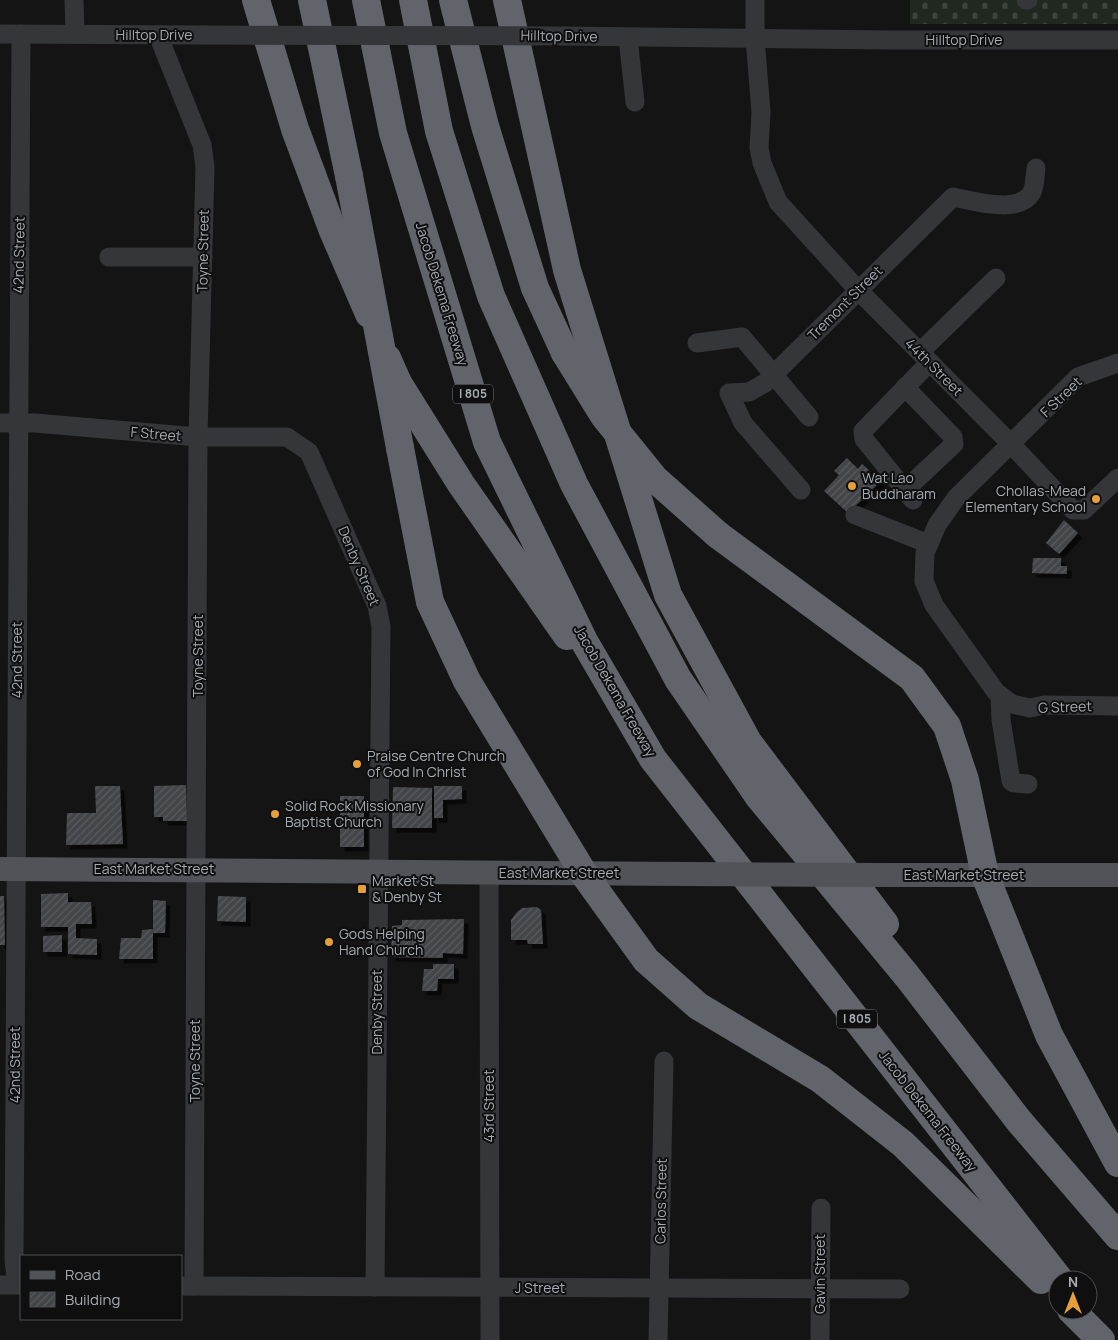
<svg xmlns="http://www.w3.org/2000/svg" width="1118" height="1340" viewBox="0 0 1118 1340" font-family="Manrope,sans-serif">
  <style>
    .cemetery { fill: url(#cemetery-stones) }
    .building { fill: url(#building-hatch); filter: url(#shadow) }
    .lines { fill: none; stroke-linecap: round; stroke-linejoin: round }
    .minor { stroke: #35363a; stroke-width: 19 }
    .major { stroke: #515359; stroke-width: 24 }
    .highway { stroke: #61646a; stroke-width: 28 }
    .minor-bridge { stroke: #35363a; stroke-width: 19 }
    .major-bridge { stroke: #515359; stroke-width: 24 }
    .highway-bridge { stroke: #61646a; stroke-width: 28 }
    .poi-dot { fill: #e5a03b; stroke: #0f0f10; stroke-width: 2 }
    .labels { text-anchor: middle; stroke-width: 4; stroke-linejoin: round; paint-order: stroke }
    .shield { fill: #0f0f10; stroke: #797d83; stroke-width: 1 }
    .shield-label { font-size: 12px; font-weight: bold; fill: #a6acb4 }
    .street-label { font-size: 14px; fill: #a6acb4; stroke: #0f0f10 }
    .poi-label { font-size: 14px; fill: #a6acb4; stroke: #0f0f10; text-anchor: start }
  </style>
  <defs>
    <pattern id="cemetery-stones" width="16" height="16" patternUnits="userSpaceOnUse" patternTransform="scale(1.25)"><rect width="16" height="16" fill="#202820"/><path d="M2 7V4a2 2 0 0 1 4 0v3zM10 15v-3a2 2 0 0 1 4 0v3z" fill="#3d443e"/></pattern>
    <pattern id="building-hatch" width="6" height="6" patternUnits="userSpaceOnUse" patternTransform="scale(1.25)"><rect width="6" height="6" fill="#434448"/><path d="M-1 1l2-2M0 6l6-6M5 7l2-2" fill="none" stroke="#5b5c60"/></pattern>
    <filter id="shadow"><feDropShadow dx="4.5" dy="4.5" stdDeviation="0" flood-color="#0009"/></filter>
  </defs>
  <rect width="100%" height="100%" fill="#141415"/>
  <rect class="cemetery" x="910" y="0" width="208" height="24"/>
  <g class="building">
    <polygon points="847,458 858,469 862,464 869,470 865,474 872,480 875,476 881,481 848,513 824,491 839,475 834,471"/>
    <polygon points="1064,520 1078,533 1059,554 1046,543"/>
    <polygon points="1033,558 1061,558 1061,566 1067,566 1067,574 1032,573"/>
    <polygon points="186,785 187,821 163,821 163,817 154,817 154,786"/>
    <polygon points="95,786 120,786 123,844 66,845 67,813 96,813"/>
    <polygon points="434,786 462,786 462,799 443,800 443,818 434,818"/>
    <polygon points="393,787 432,788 432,828 392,828"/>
    <rect x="340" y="796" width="24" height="51"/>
    <polygon points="68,893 68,902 91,902 92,924 76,924 76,938 97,939 97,955 68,954 68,927 41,927 41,894"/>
    <polygon points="0,896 4,896 5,945 0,945"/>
    <polygon points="218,896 246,897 246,922 217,921"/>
    <polygon points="153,900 166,901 165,933 153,933 153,959 119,959 121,938 141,938 142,930 153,929"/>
    <polygon points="537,907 541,910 543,944 528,944 527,940 511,940 511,920 517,912 522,908"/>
    <polygon points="464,919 463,954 443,953 443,958 391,957 392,926 402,925 402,920"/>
    <polygon points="62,935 62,952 43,952 43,936"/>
    <polygon points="433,964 454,964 454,979 438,979 437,991 422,991 424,969 433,969"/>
  </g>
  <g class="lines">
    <g class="minor">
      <polyline points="74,0 75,34"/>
      <polyline points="755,0 755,38 761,112 759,148 762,163 778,202 858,290 1012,445 1073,510 1084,510 1118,478"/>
      <polyline points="1026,0 1028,0"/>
      <polyline points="0,34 203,35"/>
      <polyline points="158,35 202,145 205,167 198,437 194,1286"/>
      <polyline points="564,36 891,40 1118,40"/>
      <polyline points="628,38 635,102"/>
      <polyline points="109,257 203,257"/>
      <polyline points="697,343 742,337 809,417"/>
      <polyline points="920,352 996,278"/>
      <polyline points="1118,363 1078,377 956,498 937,525 925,553 924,581 934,605 996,692 1012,704 1030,708 1044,705 1118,706"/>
      <polyline points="0,423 35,423 198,437 287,437 309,452 377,606 381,627 375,1287"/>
      <path d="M801 490 743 423 729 393 749 392 765 383 953 197C973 201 1020 215 1032 192 1035 186 1035 175 1036 168"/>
      <polyline points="905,490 954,444 953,437 905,387"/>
      <polyline points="913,500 864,439 863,431 930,362"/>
      <polyline points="855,515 929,544"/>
      <polyline points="1000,695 1001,720 1011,781 1014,783 1028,784"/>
      <polyline points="489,873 490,1340"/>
      <polyline points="0,1285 21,1285"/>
      <polyline points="20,1285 16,1277 14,1260 21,34"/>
      <polyline points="181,1286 900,1289"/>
      <polyline points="658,1340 664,1061"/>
      <polyline points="820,1340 821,1208"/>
    </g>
    <g class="major">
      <polyline points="0,869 686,874"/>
      <polyline points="879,875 1118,875"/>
    </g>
    <g class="highway">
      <polyline points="256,0 295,129 333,231 369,314"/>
      <polyline points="312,0 349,176"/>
      <polyline points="366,0 393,133 487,442 584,641 653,759 1060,1280"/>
      <polyline points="413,0 439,131 491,296 574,484 678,679 759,797 907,976 1019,1121 1118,1236"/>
      <polyline points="453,0 485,126 535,288 565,353"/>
      <polyline points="507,0 567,270 668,595 748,742 885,924"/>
      <polyline points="387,358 398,383 461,484 567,636"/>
      <polyline points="400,448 430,602 467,681 584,874 646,960 698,1006 820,1079 903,1144 1041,1280"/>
      <polyline points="718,535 912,678 947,726 965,780 985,875 1049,1035 1118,1163"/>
      <polyline points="1071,1310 1101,1340"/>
    </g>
    <polyline class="minor-bridge" points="203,35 564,36"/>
    <polyline class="major-bridge" points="686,874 879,875"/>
    <g class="highway-bridge">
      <polyline points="349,176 400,448"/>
      <polyline points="565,353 604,416 655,479 718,535"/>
    </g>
  </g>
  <g class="poi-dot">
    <circle cx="852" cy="486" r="5"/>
    <circle cx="1096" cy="499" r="5"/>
    <circle cx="357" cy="764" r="5"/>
    <circle cx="275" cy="814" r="5"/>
    <rect x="357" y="884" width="10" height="10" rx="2.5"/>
    <circle cx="329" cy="942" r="5"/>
  </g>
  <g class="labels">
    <g class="shield">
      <rect x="453" y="384.5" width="40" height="19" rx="4"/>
      <rect x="837" y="1009.5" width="40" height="19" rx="4"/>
    </g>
    <g class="shield-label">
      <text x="473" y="398">I 805</text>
      <text x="857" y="1023">I 805</text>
    </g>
    <g class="street-label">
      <text x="154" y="40">Hilltop Drive</text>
      <text transform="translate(559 36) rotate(1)" y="5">Hilltop Drive</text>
      <text x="964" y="45">Hilltop Drive</text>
      <text transform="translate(203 251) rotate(-89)" y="5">Toyne Street</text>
      <text transform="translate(19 255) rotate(-89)" y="5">42nd Street</text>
      <text transform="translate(442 294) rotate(73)" y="5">Jacob Dekema Freeway</text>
      <text transform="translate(845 303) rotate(-45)" y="5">Tremont Street</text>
      <text transform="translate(934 367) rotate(45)" y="5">44th Street</text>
      <text transform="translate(1061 397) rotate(-44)" y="5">F Street</text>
      <text transform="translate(156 434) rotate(5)" y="5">F Street</text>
      <text transform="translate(359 566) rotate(67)" y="5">Denby Street</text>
      <text transform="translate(198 656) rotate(-90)" y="5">Toyne Street</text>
      <text transform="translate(17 660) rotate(-90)" y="5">42nd Street</text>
      <text transform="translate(615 691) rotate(60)" y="5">Jacob Dekema Freeway</text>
      <text transform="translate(1065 707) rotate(-2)" y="5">G Street</text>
      <text x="154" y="874">East Market Street</text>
      <text x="559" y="878">East Market Street</text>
      <text x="964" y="880">East Market Street</text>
      <text transform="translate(377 1012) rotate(-90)" y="5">Denby Street</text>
      <text transform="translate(195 1061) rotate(-90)" y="5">Toyne Street</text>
      <text transform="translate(15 1065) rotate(-90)" y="5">42nd Street</text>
      <text transform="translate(489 1106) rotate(-90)" y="5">43rd Street</text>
      <text transform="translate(928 1111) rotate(52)" y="5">Jacob Dekema Freeway</text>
      <text transform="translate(661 1201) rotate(-89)" y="5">Carlos Street</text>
      <text transform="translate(820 1274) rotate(-90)" y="5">Gavin Street</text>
      <text x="540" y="1293">J Street</text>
    </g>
    <g class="poi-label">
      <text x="862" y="483">Wat Lao<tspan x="862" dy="16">Buddharam</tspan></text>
      <text x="1086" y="496" text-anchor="end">Chollas-Mead<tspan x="1086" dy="16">Elementary School</tspan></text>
      <text x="367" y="761">Praise Centre Church<tspan x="367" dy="16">of God In Christ</tspan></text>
      <text x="285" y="811">Solid Rock Missionary<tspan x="285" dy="16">Baptist Church</tspan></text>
      <text x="372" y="886">Market St<tspan x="372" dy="16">&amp; Denby St</tspan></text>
      <text x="339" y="939">Gods Helping<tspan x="339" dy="16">Hand Church</tspan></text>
    </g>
  </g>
  <rect x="20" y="1255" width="162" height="65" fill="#0f0f10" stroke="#4b4e52"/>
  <rect x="30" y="1271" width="25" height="8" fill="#515359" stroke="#4b4e52"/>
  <text x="65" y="1280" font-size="15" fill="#a6acb4">Road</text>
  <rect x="30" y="1292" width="25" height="15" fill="url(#building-hatch)" stroke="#4b4e52"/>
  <text x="65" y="1305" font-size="15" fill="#a6acb4">Building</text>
  <g transform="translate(1073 1295)"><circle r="24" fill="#0f0f10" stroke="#4b4e52"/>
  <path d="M0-4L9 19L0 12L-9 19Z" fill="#e5a03b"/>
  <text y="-8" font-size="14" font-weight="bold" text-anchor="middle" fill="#a6acb4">N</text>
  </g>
</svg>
